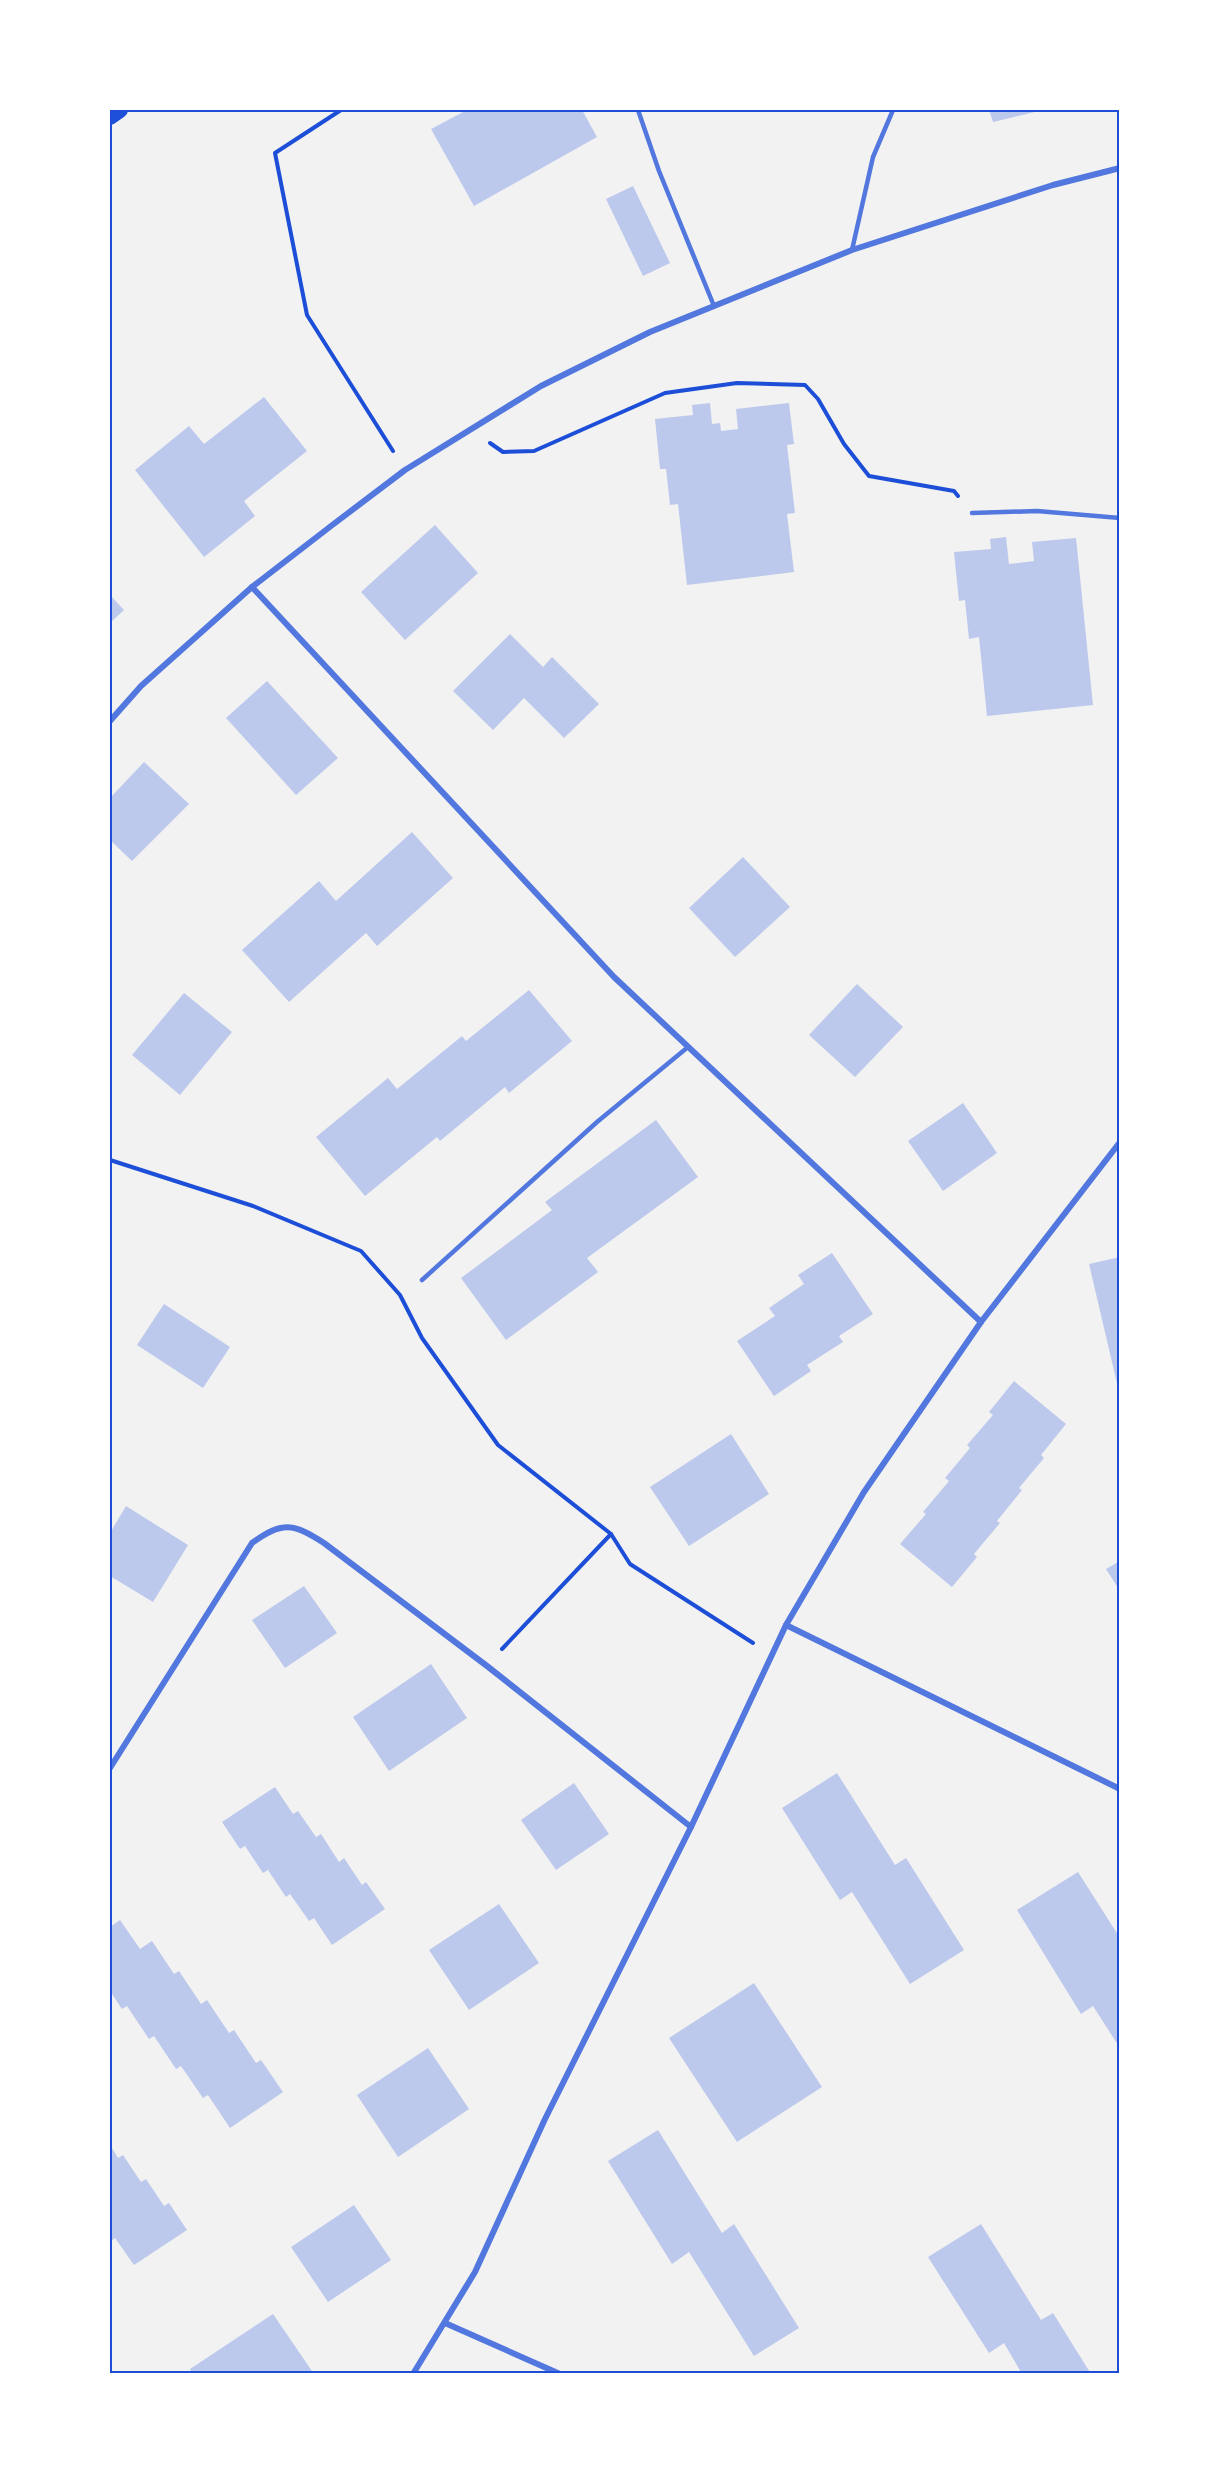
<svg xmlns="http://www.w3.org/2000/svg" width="1229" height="2483" viewBox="0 0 1229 2483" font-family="Figtree,sans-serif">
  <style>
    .building { fill: #bdc9ec }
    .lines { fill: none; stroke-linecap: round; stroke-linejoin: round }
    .path { stroke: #1d4ed8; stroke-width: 4 }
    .service { stroke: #5277de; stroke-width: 4.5 }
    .minor { stroke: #5277de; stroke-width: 6 }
    .trunk { stroke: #1d4ed8; stroke-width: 16 }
    .neatline { fill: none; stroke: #1d4ed8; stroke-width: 2 }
  </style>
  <rect width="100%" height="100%" fill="#f2f2f2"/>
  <g class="building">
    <polygon points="467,110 582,110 597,137 474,206 431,129"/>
    <polygon points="989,110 1043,110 993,122"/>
    <polygon points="633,186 670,263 643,276 606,199"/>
    <polygon points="264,397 307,451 244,501 255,516 204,557 135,470 189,426 204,444"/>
    <polygon points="710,403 712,424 720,423 721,431 738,429 736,409 789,403 794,444 787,445 795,513 787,514 794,572 687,585 678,504 670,505 666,469 660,469 655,419 693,415 692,405"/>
    <polygon points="435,525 478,573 405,640 361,592"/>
    <polygon points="1006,537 1009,564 1034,561 1032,542 1076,538 1093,705 987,716 979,637 969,639 965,600 959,601 954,552 991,549 990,539"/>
    <polygon points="110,595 124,610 110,623"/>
    <polygon points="510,634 543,667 552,657 599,704 564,738 524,698 493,730 453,691"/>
    <polygon points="267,681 338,758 296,795 226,718"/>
    <polygon points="144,762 189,804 132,861 110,840 110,798"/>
    <polygon points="412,832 453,878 377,946 366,933 289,1002 242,950 319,881 336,901"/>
    <polygon points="743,857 790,907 735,957 689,908"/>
    <polygon points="857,984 903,1027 855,1077 809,1035"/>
    <polygon points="529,990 572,1041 509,1093 505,1087 440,1141 437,1137 365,1196 316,1137 388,1078 397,1089 462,1036 466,1041"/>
    <polygon points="184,993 232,1032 180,1095 132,1055"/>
    <polygon points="963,1103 997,1153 943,1191 908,1141"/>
    <polygon points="656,1120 698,1177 587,1258 598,1272 506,1340 461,1278 552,1210 545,1202"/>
    <polygon points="832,1253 873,1314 839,1336 843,1342 807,1365 811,1371 774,1396 737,1341 775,1316 769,1308 804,1284 798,1275"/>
    <polygon points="1120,1257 1120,1392 1119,1392 1089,1264"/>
    <polygon points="164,1304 230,1347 203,1388 137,1345"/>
    <polygon points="1014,1381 1066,1424 1041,1455 1044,1458 1019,1488 1022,1490 997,1521 1000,1523 974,1554 977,1557 952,1587 900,1544 926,1514 923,1512 949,1481 945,1478 970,1448 967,1445 993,1415 989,1412"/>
    <polygon points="731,1434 769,1494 689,1546 650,1487"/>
    <polygon points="126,1506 188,1545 153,1602 110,1576 110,1533"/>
    <polygon points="1120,1561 1120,1591 1106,1569"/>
    <polygon points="304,1586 337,1633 285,1668 252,1620"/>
    <polygon points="431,1664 467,1718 389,1771 353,1717"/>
    <polygon points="837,1773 895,1865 906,1858 964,1950 910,1984 852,1892 840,1900 782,1808"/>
    <polygon points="574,1783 609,1834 556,1870 521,1820"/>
    <polygon points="275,1787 293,1814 298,1811 316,1837 321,1834 339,1862 344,1858 362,1885 366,1882 385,1909 332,1945 314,1918 309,1921 290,1894 286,1897 268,1870 263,1873 245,1846 240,1849 222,1822"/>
    <polygon points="1078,1872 1120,1938 1120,2048 1093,2006 1081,2014 1017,1910"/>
    <polygon points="499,1904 539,1963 469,2010 429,1950"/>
    <polygon points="120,1920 140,1949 152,1941 174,1974 179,1971 201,2004 207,2000 229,2033 234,2030 256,2063 261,2060 283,2092 230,2128 208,2095 203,2098 181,2066 176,2069 154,2036 149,2039 127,2006 122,2009 110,1991 110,1927"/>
    <polygon points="754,1983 822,2087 737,2142 669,2038"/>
    <polygon points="428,2048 469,2109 398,2157 357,2095"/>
    <polygon points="658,2130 722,2233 734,2224 799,2328 754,2356 689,2252 672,2264 608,2161"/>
    <polygon points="110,2145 118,2158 123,2155 141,2182 146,2179 164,2206 169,2203 187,2230 134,2265 115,2238 111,2241 110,2239"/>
    <polygon points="354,2205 391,2260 328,2302 291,2247"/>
    <polygon points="981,2224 1041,2320 1053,2313 1091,2374 1022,2374 1004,2343 989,2353 928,2257"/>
    <polygon points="273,2314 314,2374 192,2374 190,2369"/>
  </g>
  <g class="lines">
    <g class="path">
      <polyline points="341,110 275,153 307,315 393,451"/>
      <polyline points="490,443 503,452 534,451 665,393 737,383 805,385 818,399 844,444 869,476 954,491 958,496"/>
      <polyline points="110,1160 253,1206 361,1251 400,1295 422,1338 498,1445 611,1534 630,1564 753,1643"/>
      <polyline points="502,1649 611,1534"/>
    </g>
    <g class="service">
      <polyline points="638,110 659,171 714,306"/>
      <polyline points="852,250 873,157 893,110"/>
      <polyline points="972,513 1037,511 1120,518"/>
      <polyline points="422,1280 597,1122 688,1047"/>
    </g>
    <g class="minor">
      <polyline points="252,587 614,977 981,1322"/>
      <polyline points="110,721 141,686 252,587 331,526 405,470 541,386 650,332 852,250 1053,185 1120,168"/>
      <polyline points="786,1625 1120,1789"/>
      <path d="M110 1768 252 1543C282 1521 293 1523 324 1543L487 1666 691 1827"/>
      <polyline points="445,2323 560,2374"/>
      <polyline points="413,2374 475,2272 545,2119 691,1827 786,1625 864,1492 981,1322 1120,1142"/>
    </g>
    <polyline class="trunk" points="110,117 120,110"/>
  </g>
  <rect width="1229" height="2483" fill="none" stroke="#ffffff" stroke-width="222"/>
  <rect x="111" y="111" width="1007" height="2261" class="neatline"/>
</svg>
